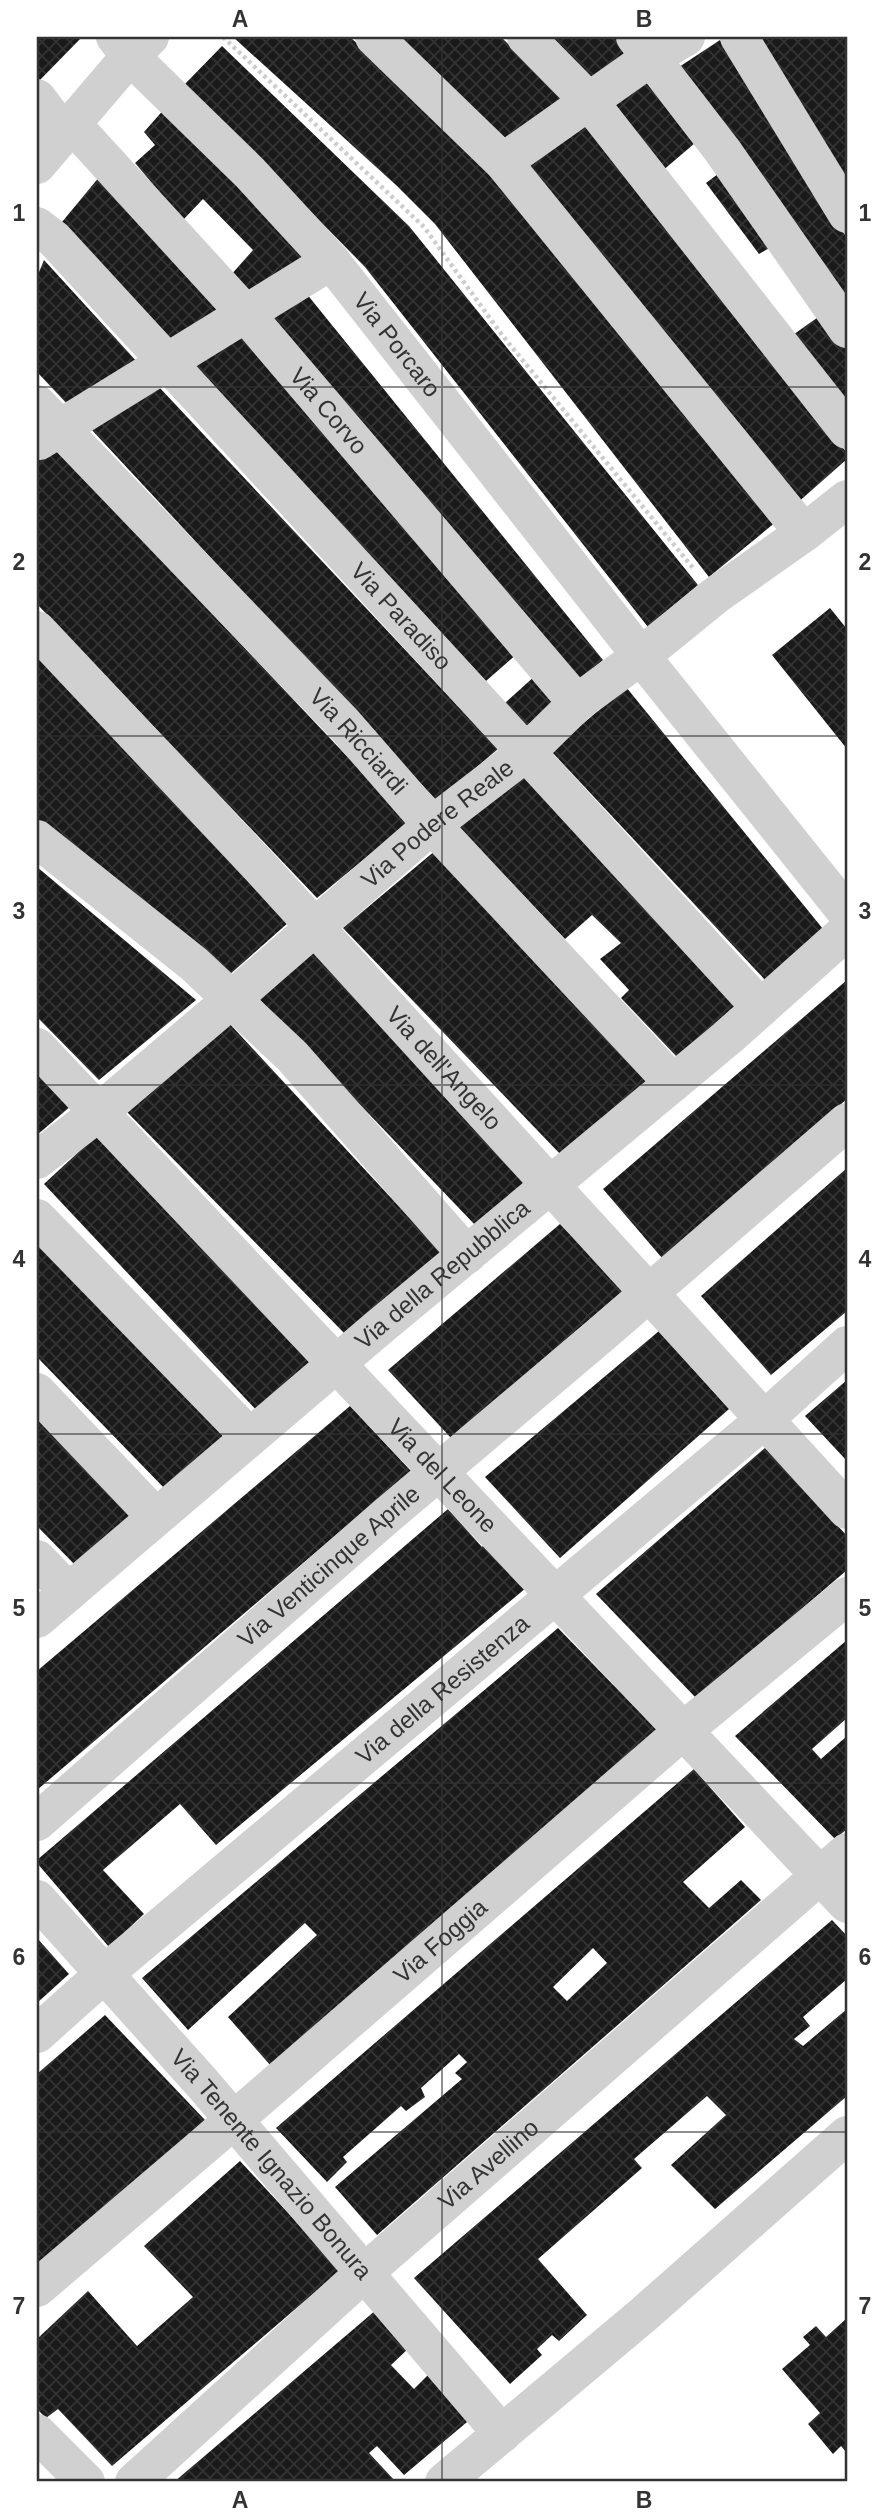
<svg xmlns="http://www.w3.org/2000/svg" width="884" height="2519" viewBox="0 0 884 2519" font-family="Helvetica,sans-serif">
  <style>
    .building { fill: url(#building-cross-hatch); fill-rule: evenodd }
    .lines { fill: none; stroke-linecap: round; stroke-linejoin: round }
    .path { stroke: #cdcdcd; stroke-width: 4.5; stroke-dasharray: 3.5 3.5; stroke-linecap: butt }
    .minor { stroke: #d0d0d0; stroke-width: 38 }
    .grid { fill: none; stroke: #333; stroke-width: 2; stroke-opacity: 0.55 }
    .labels { text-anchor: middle; stroke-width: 7; stroke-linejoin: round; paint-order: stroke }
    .street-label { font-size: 24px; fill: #333; stroke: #fff }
    .neatline { fill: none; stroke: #333; stroke-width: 2.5 }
    .grid-label { font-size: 23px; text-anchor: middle; font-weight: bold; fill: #333 }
  </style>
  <defs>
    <pattern id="building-cross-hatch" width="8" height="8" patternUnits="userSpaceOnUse" patternTransform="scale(1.75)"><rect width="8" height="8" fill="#1a1a1a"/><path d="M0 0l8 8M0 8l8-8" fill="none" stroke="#333"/></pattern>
  </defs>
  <rect width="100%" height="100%" fill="#fff"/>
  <g class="building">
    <polygon points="37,37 82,37 38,82 37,81"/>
    <polygon points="233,37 350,37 474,151 777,521 709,577 435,224 397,186"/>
    <polygon points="398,37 501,37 564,98 505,138"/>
    <polygon points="544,37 617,37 631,56 590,82"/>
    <polygon points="756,37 847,37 847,181"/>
    <polygon points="720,40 847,238 847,305 676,69"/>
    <polygon points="222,46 409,226 698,585 648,627 365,267 185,84"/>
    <polygon points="650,81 695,143 661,172 610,107"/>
    <polygon points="166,107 310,256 248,299 230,276 253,250 203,199 183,220 135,163 155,145 144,132"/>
    <polygon points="585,122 847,453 847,459 795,505 526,162"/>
    <polygon points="105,170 225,309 174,342 62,222"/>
    <polygon points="718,174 771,247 759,254 706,183"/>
    <polygon points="44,260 139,364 70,407 37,372 37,277"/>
    <polygon points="306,293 603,660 577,682 267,318"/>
    <polygon points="821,315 847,351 847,410 790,337"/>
    <polygon points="246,334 518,653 486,681 193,365"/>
    <polygon points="159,387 498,749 437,801 91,429"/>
    <polygon points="56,448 409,822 317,898 37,604 37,460"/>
    <polygon points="830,608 847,629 847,749 772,655"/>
    <polygon points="37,655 289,922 228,976 37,820"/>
    <polygon points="536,675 556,701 527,726 505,703"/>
    <polygon points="626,687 823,929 766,981 551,751"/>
    <polygon points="523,776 735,1006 677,1057 621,998 629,990 600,959 621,943 592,915 565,939 458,827"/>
    <polygon points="436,850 653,1078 562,1156 343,928"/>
    <polygon points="37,867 196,1000 99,1080 37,1017"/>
    <polygon points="314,952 531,1179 477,1227 259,999"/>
    <polygon points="847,980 847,1099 662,1258 603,1189"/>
    <polygon points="229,1023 444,1255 348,1337 125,1110"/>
    <polygon points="37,1070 71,1106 37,1135"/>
    <polygon points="98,1134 317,1361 259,1413 44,1184"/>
    <polygon points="847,1168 847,1311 771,1375 701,1296"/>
    <polygon points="560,1224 624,1290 451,1438 388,1370"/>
    <polygon points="37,1235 228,1436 167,1491 37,1357"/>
    <polygon points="659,1331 729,1409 560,1558 485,1477"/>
    <polygon points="847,1380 847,1461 805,1416"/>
    <polygon points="350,1406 411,1471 37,1790 37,1671"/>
    <polygon points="37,1409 138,1514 77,1567 37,1526"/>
    <polygon points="766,1447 847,1536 847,1570 697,1699 596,1594"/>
    <polygon points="448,1509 482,1547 486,1541 526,1588 216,1845 180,1804 103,1870 144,1914 109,1947 37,1863 37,1860"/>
    <polygon points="558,1628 658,1731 271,2066 228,2017 317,1935 305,1923 188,2030 142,1978"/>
    <polygon points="847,1640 847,1718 812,1749 821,1759 847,1736 847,1829 835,1839 735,1736"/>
    <path d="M694 1769 745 1827 683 1882 709 1908 741 1880 761 1900 377 2235 335 2187 462 2079 455 2073 467 2062 459 2054 421 2088 425 2097 406 2111 401 2106 343 2157 347 2162 327 2182 276 2128ZM593 1948 607 1963 567 2001 553 1987Z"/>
    <polygon points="832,1920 847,1936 847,1979 803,2017 810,2026 794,2039 803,2046 847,2009 847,2096 715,2209 671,2165 726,2115 707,2096 634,2159 642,2168 538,2259 587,2315 559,2341 552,2335 537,2349 542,2355 510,2384 414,2278"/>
    <polygon points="37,1938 69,1974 37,2003"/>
    <polygon points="105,2015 205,2120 37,2270 37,2074"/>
    <polygon points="240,2161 341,2270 112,2466 58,2409 46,2418 37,2409 37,2339 88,2291 137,2346 193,2297 144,2246"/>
    <polygon points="376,2310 409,2348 391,2365 414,2389 431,2372 473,2417 404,2475 377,2446 369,2453 396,2482 174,2482"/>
    <polygon points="847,2318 847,2453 841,2446 833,2454 808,2424 820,2413 782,2369 810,2345 803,2337 816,2326 826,2337"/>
  </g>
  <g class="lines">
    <polyline class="path" points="223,37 424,227 502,335 693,568"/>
    <g class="minor">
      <path id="s1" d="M115 37 130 56 250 173 331 261 641 656 847 913"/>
      <polyline points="374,37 503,162 804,533"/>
      <polyline points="526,37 588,100 847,430"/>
      <polyline points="635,37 722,150 847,329"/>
      <polyline points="739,37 847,214"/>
      <polyline points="37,98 64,134"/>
      <path id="s2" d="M72 124 245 313 577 703"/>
      <polyline points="503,162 650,58 686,37"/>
      <polyline points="37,165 130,56 150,37"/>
      <path id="s3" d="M37 226 54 239 761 1008"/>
      <path id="s4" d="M37 404 344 724 432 825 673 1083"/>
      <polyline points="39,441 331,261"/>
      <path id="s5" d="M37 630 261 868 847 1510"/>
      <polyline points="37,839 194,964 292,1056 467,1255"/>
      <path id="s6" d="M37 1047 847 1904"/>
      <path id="s7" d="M37 1160 98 1113 231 1000 432 825 527 752 577 703 641 656 716 595 804 533 847 499"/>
      <polyline points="37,1218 250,1437"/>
      <polyline points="37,1392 156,1517"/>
      <polyline points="37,1559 69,1592"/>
      <path id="s8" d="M37 1619 377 1329 727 1038 847 931"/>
      <path id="s9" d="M37 1822 385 1517 598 1337 847 1122"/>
      <path id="s10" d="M37 1899 203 2084 502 2434"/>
      <path id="s11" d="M37 2034 104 1974 764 1420 847 1345"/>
      <path id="s12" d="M37 2288 234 2120 684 1730 847 1596"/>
      <polyline points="37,2433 86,2482"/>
      <path id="s13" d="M134 2482 364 2273 847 1852"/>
      <polyline points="444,2482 643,2315 847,2135"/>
    </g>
  </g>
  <path class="grid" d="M442 37V2482M37 387H847M37 736H847M37 1085H847M37 1434H847M37 1783H847M37 2132H847"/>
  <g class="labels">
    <g class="street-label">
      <text dy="8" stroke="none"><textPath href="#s1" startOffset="418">Via Porcaro</textPath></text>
      <text dy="8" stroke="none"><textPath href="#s2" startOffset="385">Via Corvo</textPath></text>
      <text dy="8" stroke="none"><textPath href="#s3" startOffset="534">Via Paradiso</textPath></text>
      <text dy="8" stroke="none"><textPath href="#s4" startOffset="466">Via Ricciardi</textPath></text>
      <text dy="8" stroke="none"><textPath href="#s7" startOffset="523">Via Podere Reale</textPath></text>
      <text dy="8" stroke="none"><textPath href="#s5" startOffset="598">Via dell'Angelo</textPath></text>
      <text dy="8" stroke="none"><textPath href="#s8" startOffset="532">Via della Repubblica</textPath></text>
      <text dy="8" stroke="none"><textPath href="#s6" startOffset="590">Via del Leone</textPath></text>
      <text dy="8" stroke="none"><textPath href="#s9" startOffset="388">Via Venticinque Aprile</textPath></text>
      <text dy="8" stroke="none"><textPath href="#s11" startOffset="532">Via della Resistenza</textPath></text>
      <text dy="8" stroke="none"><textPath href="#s12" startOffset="532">Via Foggia</textPath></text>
      <text dy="8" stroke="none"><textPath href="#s10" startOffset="354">Via Tenente Ignazio Bonura</textPath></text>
      <text dy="8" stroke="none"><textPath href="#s13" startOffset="476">Via Avellino</textPath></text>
    </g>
  </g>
  <rect width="884" height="2519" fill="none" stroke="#ffffff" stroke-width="77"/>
  <rect x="38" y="38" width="808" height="2442" class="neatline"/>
  <g class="grid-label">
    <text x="240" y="27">A</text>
    <text x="644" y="27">B</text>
    <text x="19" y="221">1</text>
    <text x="865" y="221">1</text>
    <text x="19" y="570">2</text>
    <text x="865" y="570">2</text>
    <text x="19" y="919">3</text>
    <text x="865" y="919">3</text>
    <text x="19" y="1267">4</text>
    <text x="865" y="1267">4</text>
    <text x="19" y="1616">5</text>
    <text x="865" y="1616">5</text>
    <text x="19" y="1965">6</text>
    <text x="865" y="1965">6</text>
    <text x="19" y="2314">7</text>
    <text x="865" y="2314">7</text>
    <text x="240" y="2508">A</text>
    <text x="644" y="2508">B</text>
  </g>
</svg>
